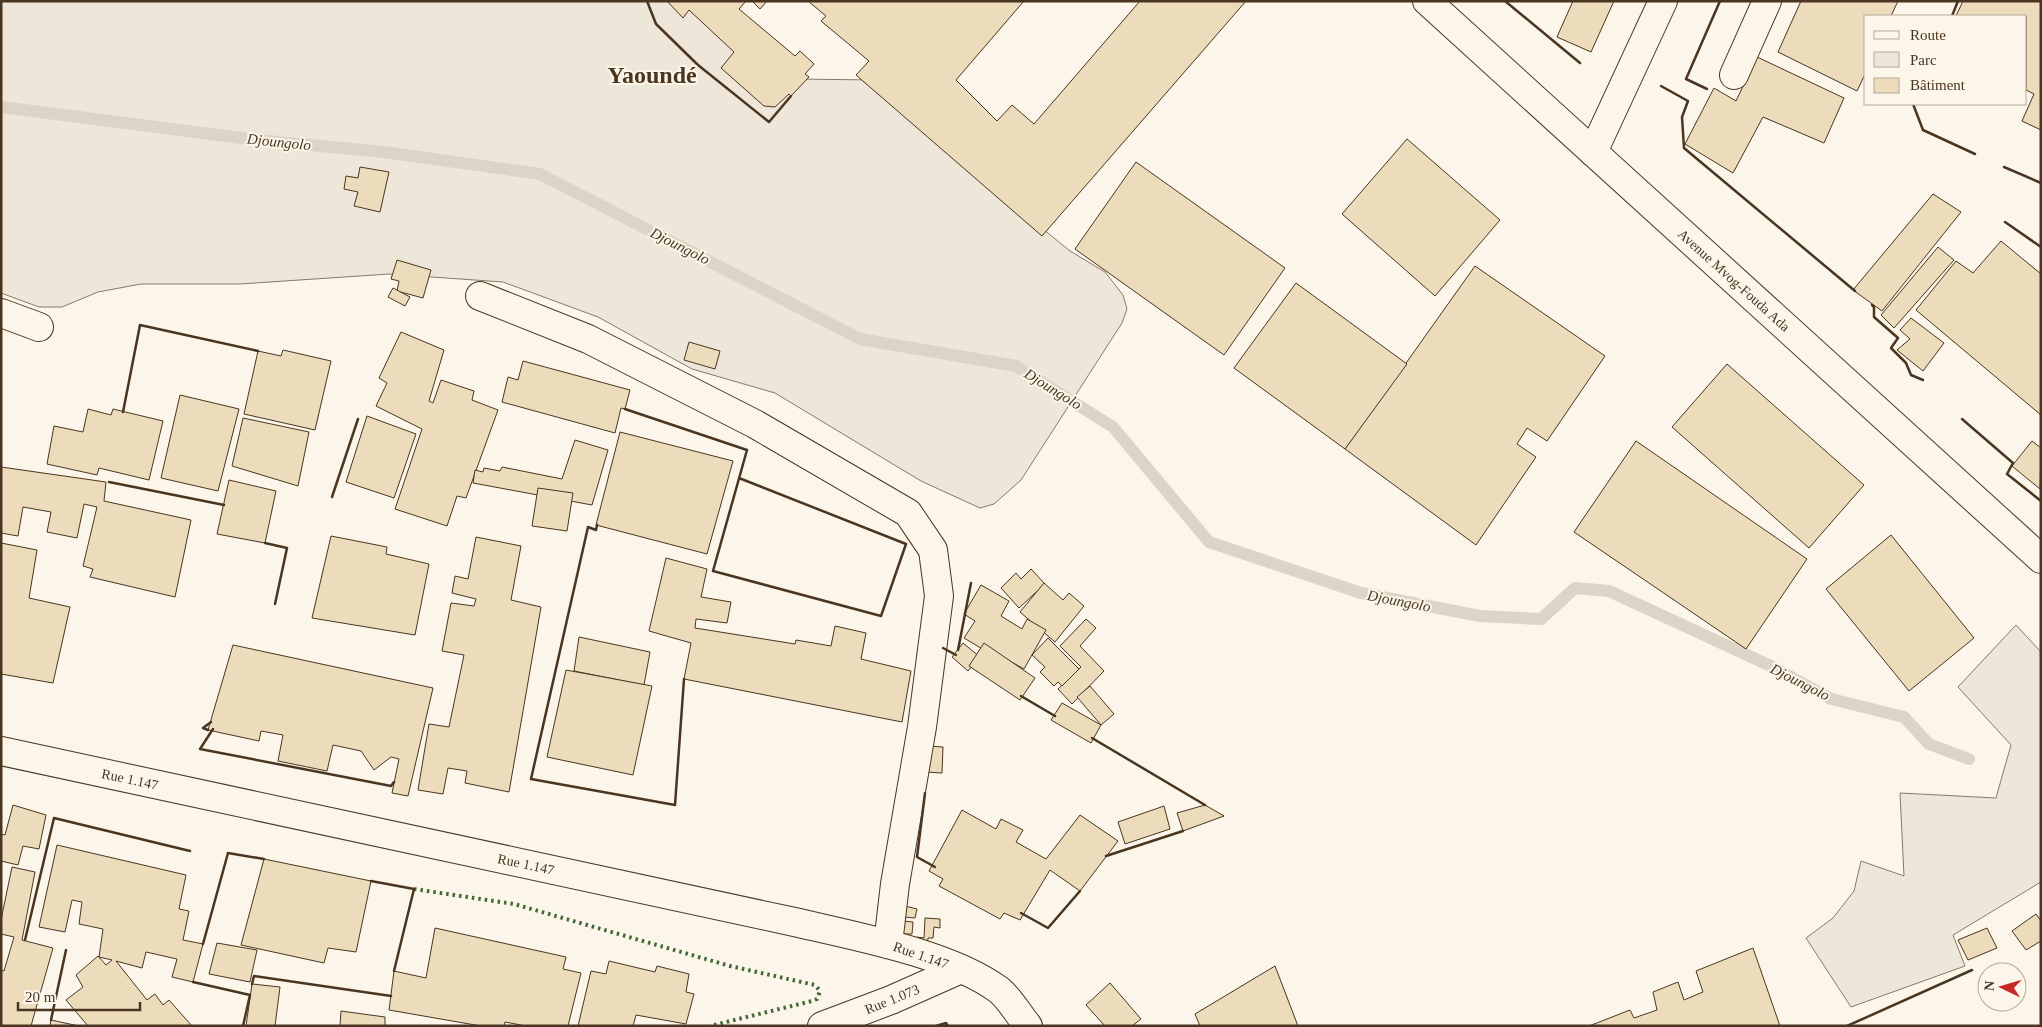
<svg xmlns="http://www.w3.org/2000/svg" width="2042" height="1027" viewBox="0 0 2042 1027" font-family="'Times New Roman',serif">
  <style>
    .green { fill: #ede6d9; stroke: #887966 }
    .parking { fill: #ede7d9; stroke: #887966 }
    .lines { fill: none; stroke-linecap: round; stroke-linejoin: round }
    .stream { stroke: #dcd4c6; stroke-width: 12 }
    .building { fill: #ecdcbc; stroke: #4a3520 }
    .minor-casing { stroke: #4a3520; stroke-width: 30 }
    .secondary-casing { stroke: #4a3520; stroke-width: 30 }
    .minor { stroke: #fbf6e9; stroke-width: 28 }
    .secondary { stroke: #fbf6e9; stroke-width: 28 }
    .hedge { stroke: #436837; stroke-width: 4; stroke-dasharray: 2.5 4; stroke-linecap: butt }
    .wall { stroke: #4a3520; stroke-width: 2.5 }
    .labels { text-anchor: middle; stroke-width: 4; stroke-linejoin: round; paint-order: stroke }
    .street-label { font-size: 14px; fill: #4a3520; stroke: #fbf6e9 }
    .water-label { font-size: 15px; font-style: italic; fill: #4a3520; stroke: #fbf6e9 }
    .town-label { font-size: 24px; font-weight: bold; fill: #4a3520; stroke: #fbf6e9 }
  </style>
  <rect width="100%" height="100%" fill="#fbf6e9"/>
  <polygon class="green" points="1,1 693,1 796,79 875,80 1027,216 1070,251 1105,272 1123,295 1127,309 1122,323 1021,480 994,504 980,508 921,481 775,393 692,369 598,317 503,282 389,274 240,284 141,284 98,292 62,307 39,307 1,293"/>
  <polygon class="parking" points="2016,625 2041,652 2041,882 1953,935 1965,966 1851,1007 1806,938 1833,918 1854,891 1861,861 1904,876 1900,793 1996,798 2011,745 1958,687"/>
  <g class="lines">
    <polyline class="stream" points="1,107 257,140 384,152 540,174 860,339 1016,366 1113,427 1209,542 1361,593 1480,616 1541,619 1575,588 1609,591 1773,667 1831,699 1904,717 1929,744 1969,759"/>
  </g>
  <g class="building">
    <polygon points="667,1 746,1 739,9 795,56 800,51 814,64 805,74 809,77 791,96 789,94 775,107 764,106 721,68 734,52 689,10 683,18"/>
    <polygon points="752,1 767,1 760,9"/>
    <polygon points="808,1 1024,1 956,80 997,121 1012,105 1034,124 1140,1 1246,1 1042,236 856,75 869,61 821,21 826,16"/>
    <polygon points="1573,1 1614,1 1591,52 1557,37"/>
    <polygon points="1801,1 1898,1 1891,16 1866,16 1866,72 1857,91 1778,52"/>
    <polygon points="1963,1 2041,1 2041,130 2022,121 2034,94 2026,90 2026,16 1956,16"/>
    <polygon points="1757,57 1844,98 1824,143 1763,117 1733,173 1685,144 1714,88 1736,101"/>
    <polygon points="1407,139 1500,220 1435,296 1342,214"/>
    <polygon points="1136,162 1285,268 1224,355 1075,249"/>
    <polygon points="360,167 389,172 380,212 354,206 358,192 344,189 346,176 358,178"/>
    <polygon points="1933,194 1961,212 1882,311 1853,290"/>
    <polygon points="2001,241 2041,274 2041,415 1916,310 1956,261 1973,273"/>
    <polygon points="1938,247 1954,260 1894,328 1881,315"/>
    <polygon points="397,260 431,270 423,298 397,291 399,281 391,279"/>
    <polygon points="1475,266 1605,356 1547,441 1527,428 1517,444 1536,457 1476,545 1345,449"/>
    <polygon points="1296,283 1407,364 1345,449 1234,368"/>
    <polygon points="393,288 410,297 405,306 388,297"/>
    <polygon points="1911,318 1944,343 1923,371 1897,350 1910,339 1900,330"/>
    <polygon points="401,332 444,350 429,401 433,403 441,380 474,391 472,400 498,410 466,498 457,496 447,526 395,509 422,429 376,406 387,383 379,378"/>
    <polygon points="689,342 720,351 715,369 684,360"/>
    <polygon points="283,350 331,361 315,430 244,414 258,351 281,356"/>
    <polygon points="523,361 630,390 625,409 621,408 615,433 502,402 508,377 518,380"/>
    <polygon points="1727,364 1864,485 1809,548 1672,427"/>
    <polygon points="180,395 239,409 218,491 161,478"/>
    <polygon points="88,409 111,415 113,409 163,421 149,480 99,468 97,475 47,464 54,426 83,432"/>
    <polygon points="367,416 416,434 394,498 346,482"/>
    <polygon points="243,418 309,432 298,486 232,466"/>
    <polygon points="620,432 733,461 707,554 596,525"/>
    <polygon points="575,440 608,450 592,505 473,483 475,470 483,472 484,468 500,471 502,467 562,479"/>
    <polygon points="1636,441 1807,559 1746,649 1574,532"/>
    <polygon points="2032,441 2041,448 2040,489 2012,466"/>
    <polygon points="1,467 106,482 104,501 191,520 175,597 90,577 93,569 83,566 97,507 84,504 77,538 47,532 51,512 23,507 18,536 1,533"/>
    <polygon points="229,480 276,491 265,543 217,534"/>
    <polygon points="538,488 573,493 567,531 532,526"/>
    <polygon points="1891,535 1974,638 1909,691 1826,589"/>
    <polygon points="331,536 387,547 386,554 429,564 415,635 312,618"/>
    <polygon points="476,537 521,546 511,600 541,607 509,792 465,783 467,771 448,768 443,794 418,790 429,724 449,727 464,655 442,651 451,603 474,606 476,599 452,593 455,576 468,579"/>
    <polygon points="1,543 37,550 29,598 70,607 53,683 1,674"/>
    <polygon points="666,558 707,569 701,597 731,602 727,623 696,619 695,628 795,644 796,640 831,646 835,626 866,633 861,659 911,671 902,722 684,679 691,643 649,631"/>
    <polygon points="1031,569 1045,584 1019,608 1001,588 1016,573 1021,579"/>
    <polygon points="1044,583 1063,600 1069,593 1084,606 1055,642 1020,612"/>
    <polygon points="981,585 1009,601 1001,616 1022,629 1027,619 1046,630 1024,669 1001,656 999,659 964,638 975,621 964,614"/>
    <polygon points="1086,619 1096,628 1080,646 1104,671 1072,704 1058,689 1081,667 1060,646"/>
    <polygon points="579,637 650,652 644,685 574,671"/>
    <polygon points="1048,638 1079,669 1062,686 1058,682 1054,686 1040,672 1045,667 1032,655"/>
    <polygon points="963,643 980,657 968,671 952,657"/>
    <polygon points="984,643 1035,678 1020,700 969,666"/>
    <polygon points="233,645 433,688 408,796 392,793 399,759 391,757 374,770 361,751 333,745 327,771 278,761 283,735 261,731 259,741 208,730"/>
    <polygon points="566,670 652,686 633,775 547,757"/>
    <polygon points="1090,686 1114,714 1101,725 1077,697"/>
    <polygon points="1062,703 1101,725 1091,743 1051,720"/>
    <polygon points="928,746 943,747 942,773 925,772"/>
    <polygon points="13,805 46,815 39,849 23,846 18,865 1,861 1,834 5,835"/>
    <polygon points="1205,805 1224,816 1183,831 1177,813"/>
    <polygon points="1164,806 1170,829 1125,844 1118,822"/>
    <polygon points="962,810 996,829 1001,819 1023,830 1016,842 1046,859 1080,815 1118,841 1080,891 1050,870 1020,920 1004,913 1000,919 939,886 943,879 929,871"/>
    <polygon points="57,845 186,875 179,909 189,911 183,940 203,944 193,982 172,977 177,959 146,952 142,968 116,961 147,1000 155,994 163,1005 169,1000 192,1026 88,1026 66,1000 83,987 76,975 98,956 106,965 112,960 99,957 103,929 79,924 82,902 72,900 65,932 39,927"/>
    <polygon points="264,859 371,881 356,952 328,948 324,963 241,945"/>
    <polygon points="12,867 35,872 22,940 53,948 31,1026 1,1026 1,970 4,971 14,937 1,934 1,920"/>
    <polygon points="905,906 917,909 915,918 904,917"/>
    <polygon points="2036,914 2041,921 2041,941 2026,950 2012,931"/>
    <polygon points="925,918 940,919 940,928 934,927 933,938 928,938 927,946 916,945 917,937 924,938"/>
    <polygon points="903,921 913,922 912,934 902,934"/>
    <polygon points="435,928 566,957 563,969 581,973 568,1026 526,1026 505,1022 504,1026 481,1026 389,1010 394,971 426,978"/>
    <polygon points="1987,928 1997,948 1968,960 1958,940"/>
    <polygon points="217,943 257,950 250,982 209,974"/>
    <polygon points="1753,948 1780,1026 1589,1026 1630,1010 1634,1018 1657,1010 1653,992 1678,982 1684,1000 1703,992 1696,971"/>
    <polygon points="609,961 655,972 657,966 689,974 686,992 694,994 686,1024 636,1015 633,1026 578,1026 591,971 606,974"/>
    <polygon points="1275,966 1298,1026 1200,1026 1195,1014"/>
    <polygon points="1110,983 1141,1019 1132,1026 1105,1026 1086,1005"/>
    <polygon points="252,984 280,987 275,1026 246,1026"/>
    <polygon points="341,1011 385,1017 385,1026 340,1026"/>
    <polygon points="51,1020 79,1026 50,1026"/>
  </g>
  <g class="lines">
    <g class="minor-casing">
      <g id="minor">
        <polyline points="1734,75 1767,1"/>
        <polyline points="1593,152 1663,1"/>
        <polyline points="480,296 588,339 755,424 908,513 933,550 939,596 922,727 895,884 888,944"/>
        <polyline points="1,313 39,327"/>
        <path d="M1 751 799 923C859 937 950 954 999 990 1010 999 1019 1015 1028 1026"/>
        <polyline points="822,1026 891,1000 961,969"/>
      </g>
    </g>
    <g class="secondary-casing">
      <polyline id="secondary" points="1427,1 2041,559"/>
    </g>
    <use href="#minor" class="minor"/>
    <use href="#secondary" class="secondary"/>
    <polyline class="hedge" points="414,889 514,904 730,966 815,985 820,991 817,999 812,1001 710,1026"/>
    <g class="wall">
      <polyline points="647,1 656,24 698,65 769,122 791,96"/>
      <polyline points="1505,1 1580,63"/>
      <polyline points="1952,16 1958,1"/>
      <polyline points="1661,86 1688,101 1682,117 1684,148 1855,291"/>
      <polyline points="1707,89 1686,79 1720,1"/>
      <polyline points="1913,104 1923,130 1975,154"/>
      <polyline points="2004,167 2041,183"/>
      <polyline points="2005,222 2041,247"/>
      <polyline points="1872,305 1874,307 1874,317 1898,338 1891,348 1906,363 1911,375 1923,380"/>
      <polyline points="625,409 747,450 713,571 881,616 906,544 739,478"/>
      <polyline points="123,412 140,325 258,351"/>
      <polyline points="1962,419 2013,463 2007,474 2041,501"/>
      <polyline points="109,482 224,505"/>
      <polyline points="332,497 358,419"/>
      <polyline points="597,525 596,530 588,527 531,779 675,805 684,679"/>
      <polyline points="265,543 287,548 275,604"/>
      <polyline points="943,648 956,655"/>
      <polyline points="958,650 971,583"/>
      <polyline points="1021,696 1055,716"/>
      <polyline points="213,729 200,749 391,786 394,782"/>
      <polyline points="208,730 203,728 211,722"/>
      <polyline points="1092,738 1205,805"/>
      <polyline points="925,793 917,857 935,867"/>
      <polyline points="1106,856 1183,831"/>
      <polyline points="371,881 414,889 394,971"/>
      <polyline points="1021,913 1048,928 1080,891"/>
      <polyline points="25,940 54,818 190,851"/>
      <polyline points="203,944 228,853 264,859"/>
      <polyline points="193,982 250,995 243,1026"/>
      <polyline points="252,984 254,976 391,996"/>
      <polyline points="51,1020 66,950"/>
      <polyline points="936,1026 946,1023 948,1026"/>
      <polyline points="1847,1026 1972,970"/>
    </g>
  </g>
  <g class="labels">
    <g class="street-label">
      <text transform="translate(1734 280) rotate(42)" y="5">Avenue Mvog-Fouda Ada</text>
      <text transform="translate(130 779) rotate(12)" y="5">Rue 1.147</text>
      <text transform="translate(526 864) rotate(12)" y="5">Rue 1.147</text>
      <text transform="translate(921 955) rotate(19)" y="5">Rue 1.147</text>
      <text transform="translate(892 999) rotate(-22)" y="5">Rue 1.073</text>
    </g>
    <g class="water-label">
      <text transform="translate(279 142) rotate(6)" y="5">Djoungolo</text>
      <text transform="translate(680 246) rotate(27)" y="5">Djoungolo</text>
      <text transform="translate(1053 389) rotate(32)" y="5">Djoungolo</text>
      <text transform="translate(1399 601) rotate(11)" y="5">Djoungolo</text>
      <text transform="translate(1800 682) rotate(27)" y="5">Djoungolo</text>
    </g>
    <g class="town-label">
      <text x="652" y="83">Yaoundé</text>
    </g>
  </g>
  <rect width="2042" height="1027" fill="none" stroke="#4a3520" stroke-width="5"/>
  <rect x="1864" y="15" width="162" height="90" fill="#fbf6e9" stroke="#b4a999"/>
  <rect x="1874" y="31" width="25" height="8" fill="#fbf6e9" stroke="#b4a999"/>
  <text x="1910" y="40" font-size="15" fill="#4a3520">Route</text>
  <rect x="1874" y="52" width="25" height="15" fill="#ede6d9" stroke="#b4a999"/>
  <text x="1910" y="65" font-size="15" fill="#4a3520">Parc</text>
  <rect x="1874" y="78" width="25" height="15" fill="#ecdcbc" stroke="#b4a999"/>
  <text x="1910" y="90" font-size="15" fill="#4a3520">Bâtiment</text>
  <g transform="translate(2002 987) rotate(275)"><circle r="24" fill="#fbf6e9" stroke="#b4a999"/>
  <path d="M0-4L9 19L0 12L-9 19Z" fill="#c62828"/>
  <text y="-8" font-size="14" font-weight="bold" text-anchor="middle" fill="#4a3520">N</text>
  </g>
  <path d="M18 1002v8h122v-8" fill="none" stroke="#4a3520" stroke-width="2.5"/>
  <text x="25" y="1002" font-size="15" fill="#4a3520" stroke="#fbf6e9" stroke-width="4" paint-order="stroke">20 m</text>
</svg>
